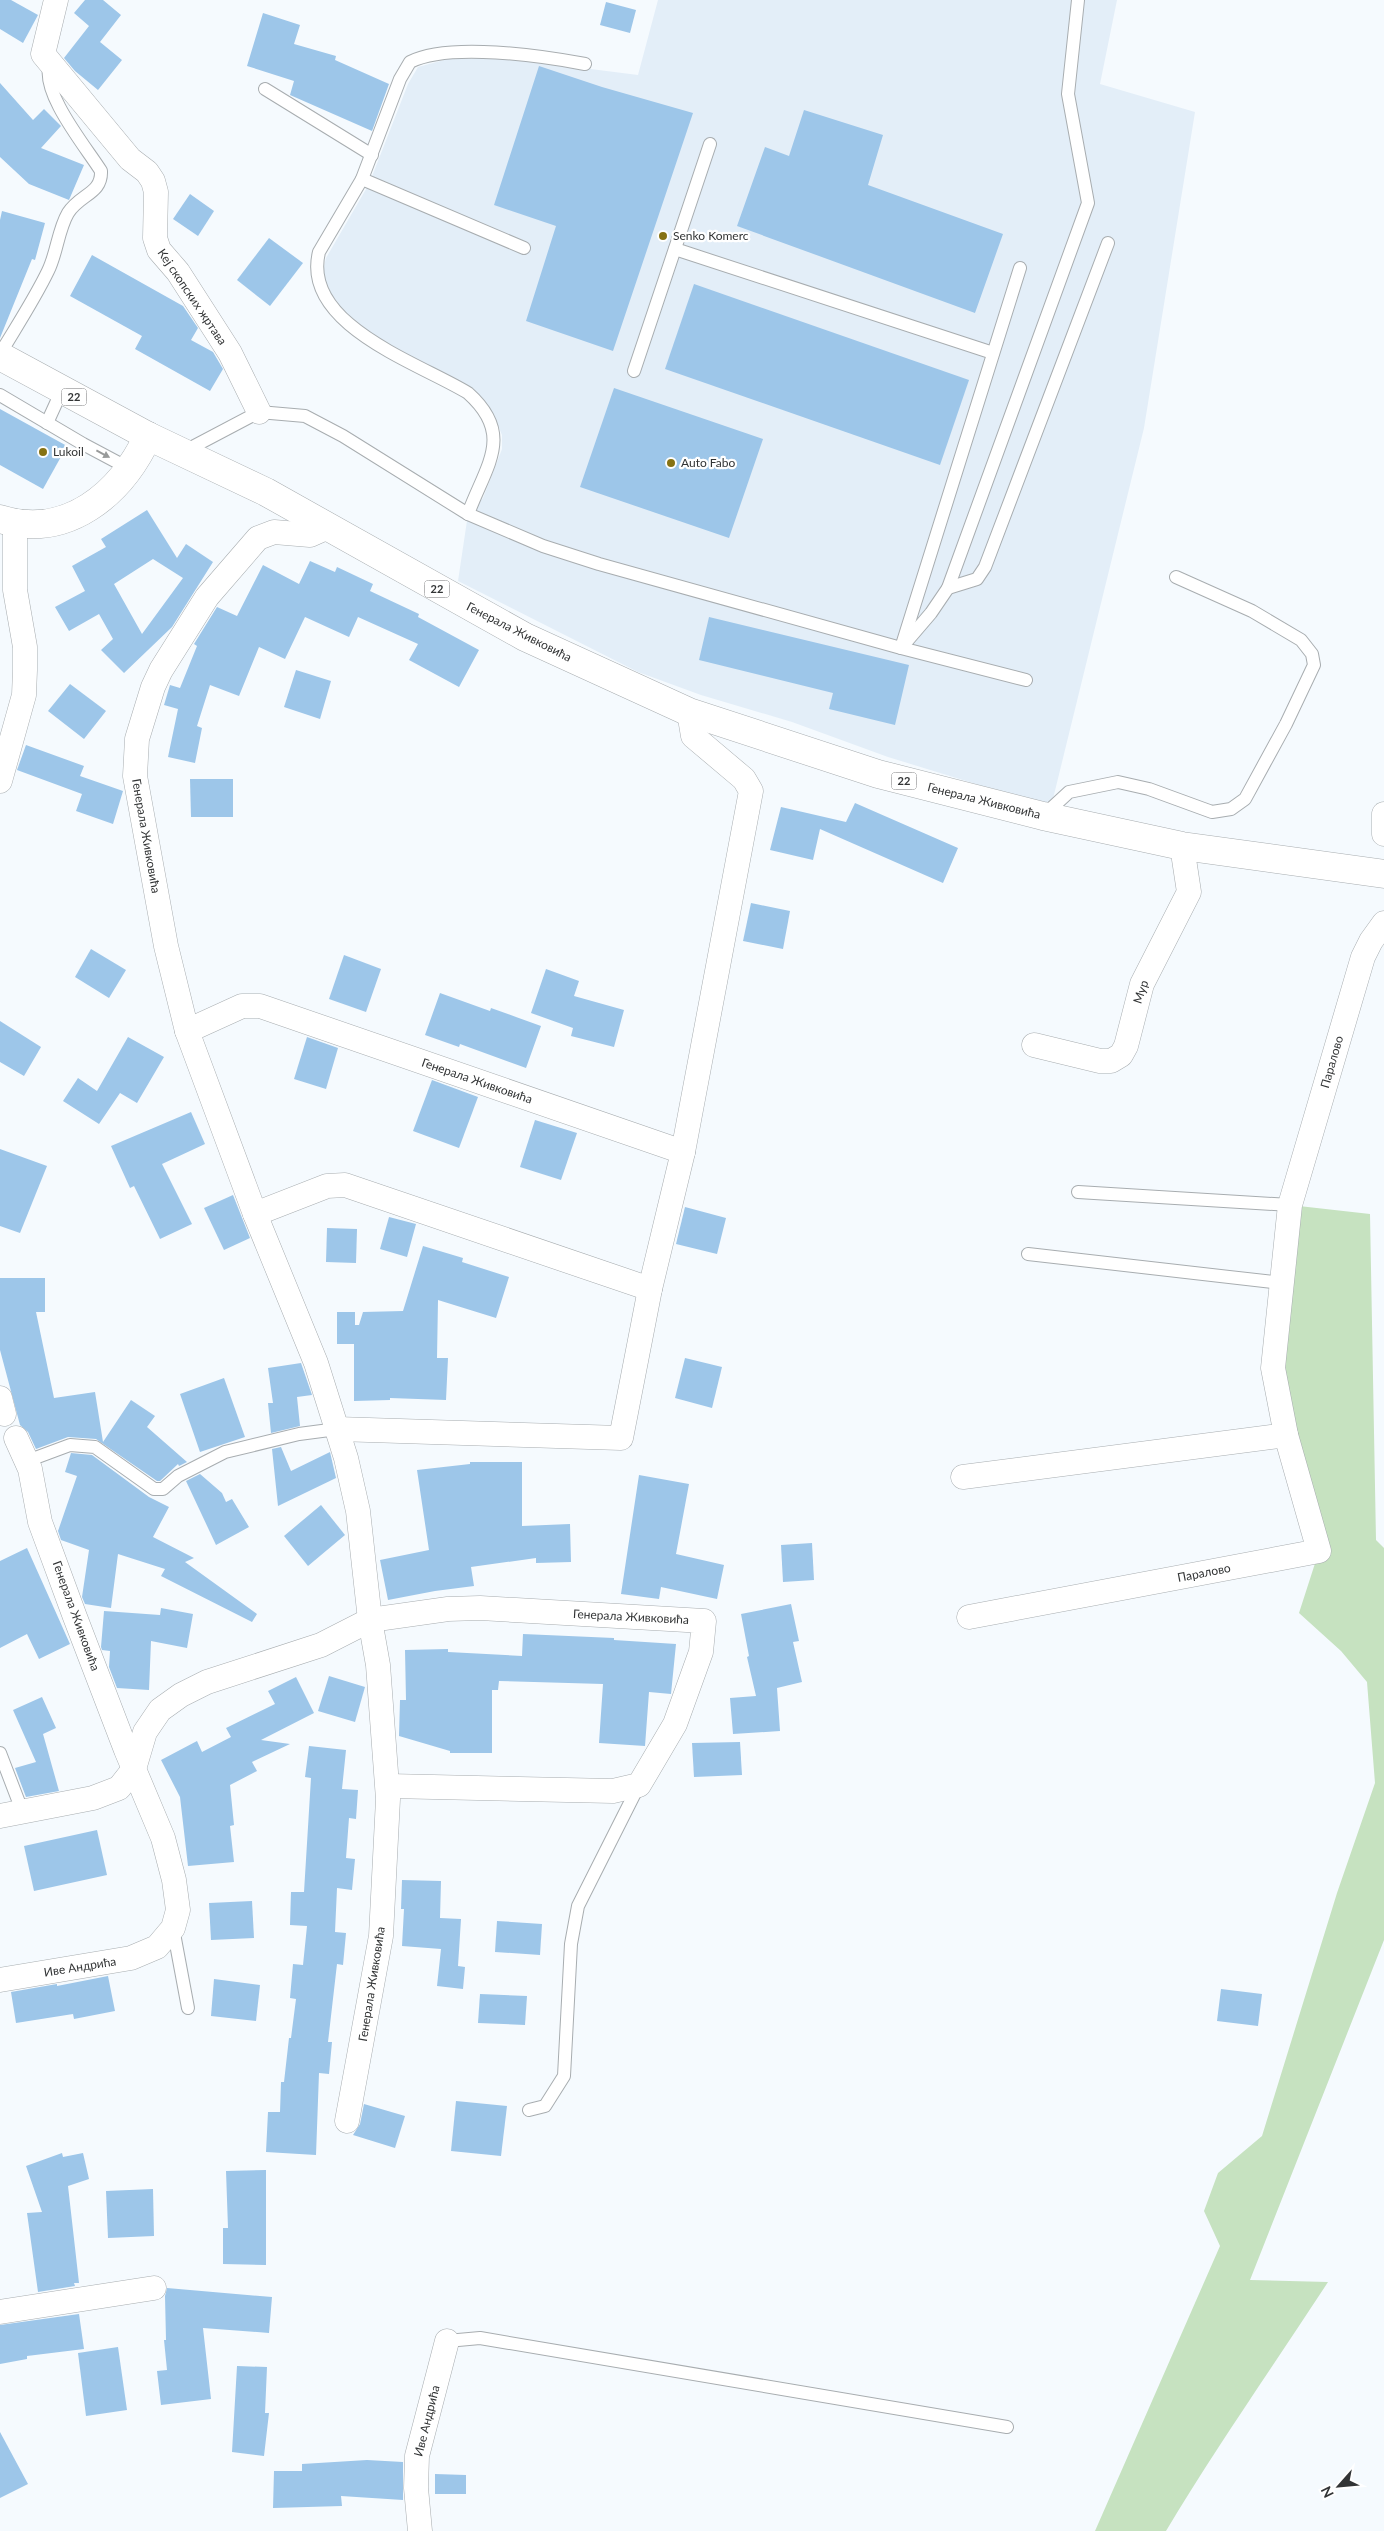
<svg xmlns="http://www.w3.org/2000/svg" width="1384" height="2531" viewBox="0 0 1384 2531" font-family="Lato,sans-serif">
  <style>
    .built { fill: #e3eef8 }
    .green { fill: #c6e2c0 }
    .building { fill: #9dc6e9; fill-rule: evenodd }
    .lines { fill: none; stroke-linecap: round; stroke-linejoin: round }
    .lane-casing { stroke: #a8adb0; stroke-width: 14 }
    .street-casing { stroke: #a8adb0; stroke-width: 25 }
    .secondary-casing { stroke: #a8adb0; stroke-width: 29 }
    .primary-casing { stroke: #a8adb0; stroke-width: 29 }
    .lane { stroke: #fff; stroke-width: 12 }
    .street { stroke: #fff; stroke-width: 24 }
    .secondary { stroke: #fff; stroke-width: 28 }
    .primary { stroke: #fff; stroke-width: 28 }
    .oneway { fill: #989a9a }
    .poi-dot { fill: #867213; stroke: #fff; stroke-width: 2 }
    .labels { text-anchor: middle; stroke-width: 4.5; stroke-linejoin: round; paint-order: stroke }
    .shield { fill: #fff; stroke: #707172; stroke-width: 1 }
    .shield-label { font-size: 11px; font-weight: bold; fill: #323435 }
    .poi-label { font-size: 12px; fill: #323435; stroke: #fff; text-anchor: start }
    .street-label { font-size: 12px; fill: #323435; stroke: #fff }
  </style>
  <rect width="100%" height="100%" fill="#f5fafe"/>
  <polygon class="built" points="658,0 1117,0 1100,84 1195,112 1144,428 1051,807 888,757 792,722 701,695 638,672 458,581 468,514 483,498 502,449 502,435 497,423 488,410 356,330 325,287 323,271 326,258 369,184 408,84 418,67 448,59 504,58 638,75"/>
  <path class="green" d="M1290 1205 1370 1214 1376 1540 1384 1548V1940L1250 2280 1328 2282C1274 2365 1217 2446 1166 2531H1095L1220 2246 1204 2211 1218 2173 1262 2136 1337 1893 1375 1783 1367 1682 1341 1651 1299 1613 1319 1551 1273 1368Z"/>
  <g class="building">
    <polygon points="0,0 11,0 38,15 23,43 0,29"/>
    <polygon points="85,0 103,0 121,15 100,42 122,60 98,90 75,71 64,58 89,26 74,13"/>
    <polygon points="606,2 636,10 630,33 600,25"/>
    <polygon points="263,13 300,25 294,44 336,56 335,60 389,84 372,131 290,95 294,81 247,66"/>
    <polygon points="539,66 602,87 693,113 613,351 526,321 556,226 494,205"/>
    <polygon points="0,83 33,120 44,109 61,126 41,148 84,165 69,200 29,184 0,157"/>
    <polygon points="804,110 883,135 868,185 1003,234 975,313 737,226 765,147 789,156"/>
    <polygon points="190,194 214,211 198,236 173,219"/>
    <polygon points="2,211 45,223 35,260 32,259 0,338 0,220"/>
    <polygon points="269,238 303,263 270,306 237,280"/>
    <polygon points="92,255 183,306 198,328 191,340 213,352 223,369 210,391 135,349 142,336 70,296"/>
    <polygon points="694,284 969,380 940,465 665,369"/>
    <polygon points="614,388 763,439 729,538 580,487"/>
    <polygon points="0,409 67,446 43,489 0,465"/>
    <path d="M147 510 177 558 186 544 213 562 172 627 124 673 101 650 113 639 99 614 69 631 55 607 85 591 72 566 106 547 101 539ZM153 559 183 578 142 634 114 584Z"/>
    <polygon points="310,561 335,572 337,567 373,584 370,591 419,614 418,617 479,650 459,687 409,660 418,644 358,617 349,637 305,617 285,659 259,647 239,696 210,685 197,726 202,728 195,763 168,757 178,709 164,705 170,685 180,688 197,646 194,644 217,607 237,616 263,565 299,584"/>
    <polygon points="709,617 909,665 895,725 829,709 833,693 699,660"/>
    <polygon points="296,670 331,681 320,719 284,707"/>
    <polygon points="70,684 106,711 84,739 48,711"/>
    <polygon points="26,745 84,766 80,776 123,791 113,824 76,811 82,794 17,770"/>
    <polygon points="190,779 233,779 233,817 191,817"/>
    <polygon points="855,803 958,848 943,883 820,829 813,860 770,850 781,807 846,822"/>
    <polygon points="751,903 790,911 783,949 743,941"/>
    <polygon points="91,949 126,970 109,998 75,977"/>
    <polygon points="344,955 381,969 366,1012 329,999"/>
    <polygon points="546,969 579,981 574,996 624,1010 614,1047 571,1036 573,1028 531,1013"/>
    <polygon points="440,993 490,1011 491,1008 541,1026 526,1068 460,1044 459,1047 425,1035"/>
    <polygon points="0,1021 41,1047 24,1076 0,1062"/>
    <polygon points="128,1037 164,1057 137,1103 120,1093 99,1124 63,1101 78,1078 97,1091"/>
    <polygon points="307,1037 338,1048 326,1089 294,1079"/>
    <polygon points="432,1080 478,1097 459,1148 413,1131"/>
    <polygon points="191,1112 205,1144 162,1164 192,1224 160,1239 134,1186 130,1188 111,1146"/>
    <polygon points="535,1120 577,1133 561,1180 520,1167"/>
    <polygon points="0,1149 47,1166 20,1233 0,1226"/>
    <polygon points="233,1195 250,1238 224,1250 204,1208"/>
    <polygon points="685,1207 726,1218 717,1254 676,1244"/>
    <polygon points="389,1217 416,1224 407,1257 380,1249"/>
    <polygon points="327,1228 357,1229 356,1263 326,1262"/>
    <polygon points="423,1246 463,1258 462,1262 509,1277 496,1318 438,1300 437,1358 448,1358 446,1400 390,1398 390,1400 354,1401 354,1344 337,1344 337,1312 355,1312 355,1325 359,1325 363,1312 403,1311"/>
    <polygon points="0,1278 45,1278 45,1312 36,1312 54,1398 95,1392 103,1442 131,1400 155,1416 147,1427 187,1462 179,1466 178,1464 160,1481 157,1481 96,1439 68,1437 36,1449 28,1432 20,1425 0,1350"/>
    <polygon points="685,1358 722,1367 712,1408 675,1398"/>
    <polygon points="301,1363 312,1395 297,1397 300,1426 271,1433 268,1403 273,1403 268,1368"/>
    <polygon points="224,1378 245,1437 200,1452 180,1394"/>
    <polygon points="281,1447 291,1471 330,1452 336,1478 278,1506 272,1449"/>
    <polygon points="71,1453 92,1455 149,1497 169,1507 153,1537 194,1558 185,1562 257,1614 252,1622 161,1576 165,1569 118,1554 111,1608 85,1604 82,1597 89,1550 61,1540 58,1531 77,1476 65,1472"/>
    <polygon points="470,1462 522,1462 522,1526 570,1524 571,1562 536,1563 536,1558 471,1567 474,1586 435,1591 388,1600 380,1560 429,1550 417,1470 470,1464"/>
    <polygon points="200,1474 222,1493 226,1502 232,1499 249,1527 216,1545 186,1481"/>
    <polygon points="639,1475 689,1484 676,1554 724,1565 717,1599 661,1587 659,1599 621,1594"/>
    <polygon points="321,1505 345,1535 308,1566 284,1536"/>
    <polygon points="812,1543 814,1580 783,1582 781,1545"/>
    <polygon points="27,1548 70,1644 39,1659 27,1634 0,1648 0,1561"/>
    <polygon points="791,1604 799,1641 793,1642 802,1682 777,1688 780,1731 733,1734 730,1698 756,1696 747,1657 749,1656 741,1614"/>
    <polygon points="161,1608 193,1614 187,1648 151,1641 149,1690 117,1688 109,1667 110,1651 102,1650 101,1647 104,1611 160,1615"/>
    <polygon points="523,1634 614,1638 614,1640 676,1644 671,1694 649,1692 645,1746 599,1743 603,1684 499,1681 498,1690 492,1690 492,1753 450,1753 450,1751 399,1736 400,1700 406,1700 405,1650 448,1649 448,1652 522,1656"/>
    <polygon points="329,1676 365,1687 355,1722 318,1711"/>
    <polygon points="296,1677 314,1713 261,1740 290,1744 252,1762 257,1771 230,1785 234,1825 230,1826 234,1862 188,1866 180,1797 161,1760 197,1741 202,1752 231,1737 226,1728 275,1704 268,1691"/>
    <polygon points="42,1697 56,1728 43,1734 59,1791 26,1797 15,1768 36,1762 13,1710"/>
    <polygon points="740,1742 742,1775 694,1777 692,1743"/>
    <polygon points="309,1746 346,1750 342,1789 358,1790 356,1819 349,1818 346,1858 355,1859 352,1890 337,1888 335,1932 346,1933 343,1965 337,1964 328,2042 332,2042 329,2074 319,2073 316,2155 266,2152 268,2112 280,2112 281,2082 284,2082 289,2038 291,2038 296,1999 290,1998 293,1964 303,1965 307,1926 290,1925 291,1892 304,1892 311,1778 305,1777"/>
    <polygon points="97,1830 107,1875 34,1891 24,1846"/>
    <polygon points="402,1880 441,1881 440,1918 461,1919 458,1966 465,1967 463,1989 437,1986 441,1949 402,1946 404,1909 401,1909"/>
    <polygon points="252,1901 254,1938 211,1940 209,1903"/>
    <polygon points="497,1921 542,1924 540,1955 495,1952"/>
    <polygon points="108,1976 115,2011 74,2019 73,2014 16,2023 11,1992 57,1984 57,1986"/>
    <polygon points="214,1979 260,1985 256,2021 211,2016"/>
    <polygon points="1221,1989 1262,1994 1258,2026 1217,2021"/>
    <polygon points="480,1994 527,1996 525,2025 478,2023"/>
    <polygon points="456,2101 507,2106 501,2156 451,2151"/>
    <polygon points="364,2104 405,2116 395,2148 353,2135 360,2124"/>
    <polygon points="62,2153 63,2157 83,2153 89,2179 68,2186 79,2283 74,2283 75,2286 38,2292 27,2213 42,2212 26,2166"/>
    <polygon points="266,2170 266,2265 223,2264 223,2228 228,2228 226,2171"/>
    <polygon points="153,2189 154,2236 108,2238 106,2191"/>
    <polygon points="167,2288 272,2297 269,2333 203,2328 211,2399 161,2405 157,2371 167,2370 164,2340 166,2340 165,2296"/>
    <polygon points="79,2314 84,2349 27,2356 27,2359 0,2364 0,2325"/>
    <polygon points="118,2347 127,2410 86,2416 78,2353"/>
    <polygon points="237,2366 267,2367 265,2413 269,2413 264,2456 232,2452"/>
    <polygon points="0,2432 28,2484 0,2498"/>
    <polygon points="367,2460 403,2462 403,2500 341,2496 342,2506 273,2508 274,2471 302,2471 302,2464"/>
    <polygon points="435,2474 466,2475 466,2494 435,2494"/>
  </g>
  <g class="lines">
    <g class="lane-casing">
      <g id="lane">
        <polyline points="265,89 372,155"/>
        <polyline points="362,179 524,248"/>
        <polyline points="675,249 993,353"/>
        <polyline points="1020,268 901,648 1026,680"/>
        <path d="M0 354C16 327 34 300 48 271 57 253 58 230 68 213 80 194 102 194 101 171 86 147 40 92 50 64"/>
        <polyline points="634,371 710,144"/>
        <polyline points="0,395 83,444 130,469"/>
        <polyline points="47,423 62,390"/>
        <polyline points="183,452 259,412 305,416 343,436 468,514 543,546 599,564 901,648 931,613 948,588 1088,203 1068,94 1078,0"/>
        <path d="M468 514C486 465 515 435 468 393 419 363 301 325 319 252L362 179 400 79 410 62C449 42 542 56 585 64"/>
        <polyline points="948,588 977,579 985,567 1108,243"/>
        <polyline points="1043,816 1069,792 1118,782 1149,789 1212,812 1231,809 1245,799 1286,724 1314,665 1312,654 1301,640 1252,611 1176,577"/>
        <polyline points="1078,1192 1290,1205"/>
        <polyline points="1028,1254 1282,1283"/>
        <polyline points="27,1461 70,1445 95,1447 154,1489 163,1489 178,1476 225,1452 299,1434 337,1429"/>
        <polyline points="0,1753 23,1813"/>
        <polyline points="173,1928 188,2008"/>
        <polyline points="529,2110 545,2106 564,2076 571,1944 578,1906 639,1785"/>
        <polyline points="447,2341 480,2338 1007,2427"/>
      </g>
    </g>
    <g class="street-casing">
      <g id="street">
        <polyline points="56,0 43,54 130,159 147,172 153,181 156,192 155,238 159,250 178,272 230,353 259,412"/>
        <polyline points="328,527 310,535 274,532 258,538 207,597 161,670 153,687 137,739 135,776 166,946 187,1031 255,1214 316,1363 346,1458 358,1511 370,1620 378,1665 388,1799 381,1936 347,2121"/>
        <polyline points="0,781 24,695 25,670 25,647 15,590 15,523"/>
        <polyline points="1384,814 1384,834"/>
        <polyline points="187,1031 242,1006 260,1006 683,1152"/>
        <polyline points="1034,1045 1100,1061 1111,1061 1121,1055 1126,1046 1142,984 1189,892 1182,846"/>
        <polyline points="255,1214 327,1186 345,1185 650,1289"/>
        <polyline points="0,1398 4,1414"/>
        <polyline points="337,1429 621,1438 650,1289 683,1152 751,791 744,779 693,736 689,712"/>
        <polyline points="963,1477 1286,1435 1273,1368 1290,1205 1363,957 1371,941 1384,923"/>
        <polyline points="969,1617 1319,1551 1286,1435"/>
        <polyline points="0,1816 93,1798 119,1788 134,1769 145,1732 160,1710 181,1695 207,1682 321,1645 370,1620 448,1609 480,1608 704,1621 701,1652 675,1724 639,1785 613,1791 389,1786"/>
        <polyline points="0,1980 131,1958 157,1947 173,1928 178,1910 174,1880 163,1838 126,1750 75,1617 40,1522 30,1469 16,1438"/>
        <polyline points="0,2312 154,2288"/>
        <polyline points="420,2531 416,2488 417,2456 447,2341"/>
      </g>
    </g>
    <g class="secondary-casing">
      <path id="secondary" d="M0 519C67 540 121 494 148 436"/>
    </g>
    <g class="primary-casing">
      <polyline id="primary" points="0,356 148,436 266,492 525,637 689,712 878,774 1043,816 1182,846 1384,874"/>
    </g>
    <use href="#lane" class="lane"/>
    <use href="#street" class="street"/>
    <use href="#secondary" class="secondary"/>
    <use href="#primary" class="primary"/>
  </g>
  <defs><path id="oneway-solid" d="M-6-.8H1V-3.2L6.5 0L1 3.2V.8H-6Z" transform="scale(1.25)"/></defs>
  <use class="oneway" href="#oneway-solid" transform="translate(103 454) rotate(28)"/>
  <g class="poi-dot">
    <circle cx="663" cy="236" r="5"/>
    <circle cx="43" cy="452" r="5"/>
    <circle cx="671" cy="463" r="5"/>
  </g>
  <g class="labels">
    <g class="shield">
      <rect x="61.5" y="388.5" width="25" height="17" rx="4"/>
      <rect x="424.5" y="580.5" width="25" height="17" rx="4"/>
      <rect x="891.5" y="772.5" width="25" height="17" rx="4"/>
    </g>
    <g class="shield-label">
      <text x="74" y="401">22</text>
      <text x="437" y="593">22</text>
      <text x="904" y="785">22</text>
    </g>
    <g class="poi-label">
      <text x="673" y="240">Senko Komerc</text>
      <text x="53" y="456">Lukoil</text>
      <text x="681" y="467">Auto Fabo</text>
    </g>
    <g class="street-label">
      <text transform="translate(192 297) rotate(56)" y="4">Кеј скопских жртава</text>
      <text transform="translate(519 632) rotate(27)" y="4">Генерала Живковића</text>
      <text transform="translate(984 801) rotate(14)" y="4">Генерала Живковића</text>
      <text transform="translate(146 836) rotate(80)" y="4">Генерала Живковића</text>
      <text transform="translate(1141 992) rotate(-72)" y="4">Мур</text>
      <text transform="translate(1332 1062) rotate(-74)" y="4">Паралово</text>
      <text transform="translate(477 1081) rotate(19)" y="4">Генерала Живковића</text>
      <text transform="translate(1204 1573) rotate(-11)" y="4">Паралово</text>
      <text transform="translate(76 1616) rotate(70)" y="4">Генерала Живковића</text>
      <text transform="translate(631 1617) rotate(3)" y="4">Генерала Живковића</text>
      <text transform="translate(80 1967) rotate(-9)" y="4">Иве Андрића</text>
      <text transform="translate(372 1984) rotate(-81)" y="4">Генерала Живковића</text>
      <text transform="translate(427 2421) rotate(-76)" y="4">Иве Андрића</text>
    </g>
  </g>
  <g transform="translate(1339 2486) rotate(243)" stroke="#ffffff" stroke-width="4" paint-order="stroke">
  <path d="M0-4L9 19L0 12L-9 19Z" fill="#323435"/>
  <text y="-8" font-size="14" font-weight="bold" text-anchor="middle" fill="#323435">N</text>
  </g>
</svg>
